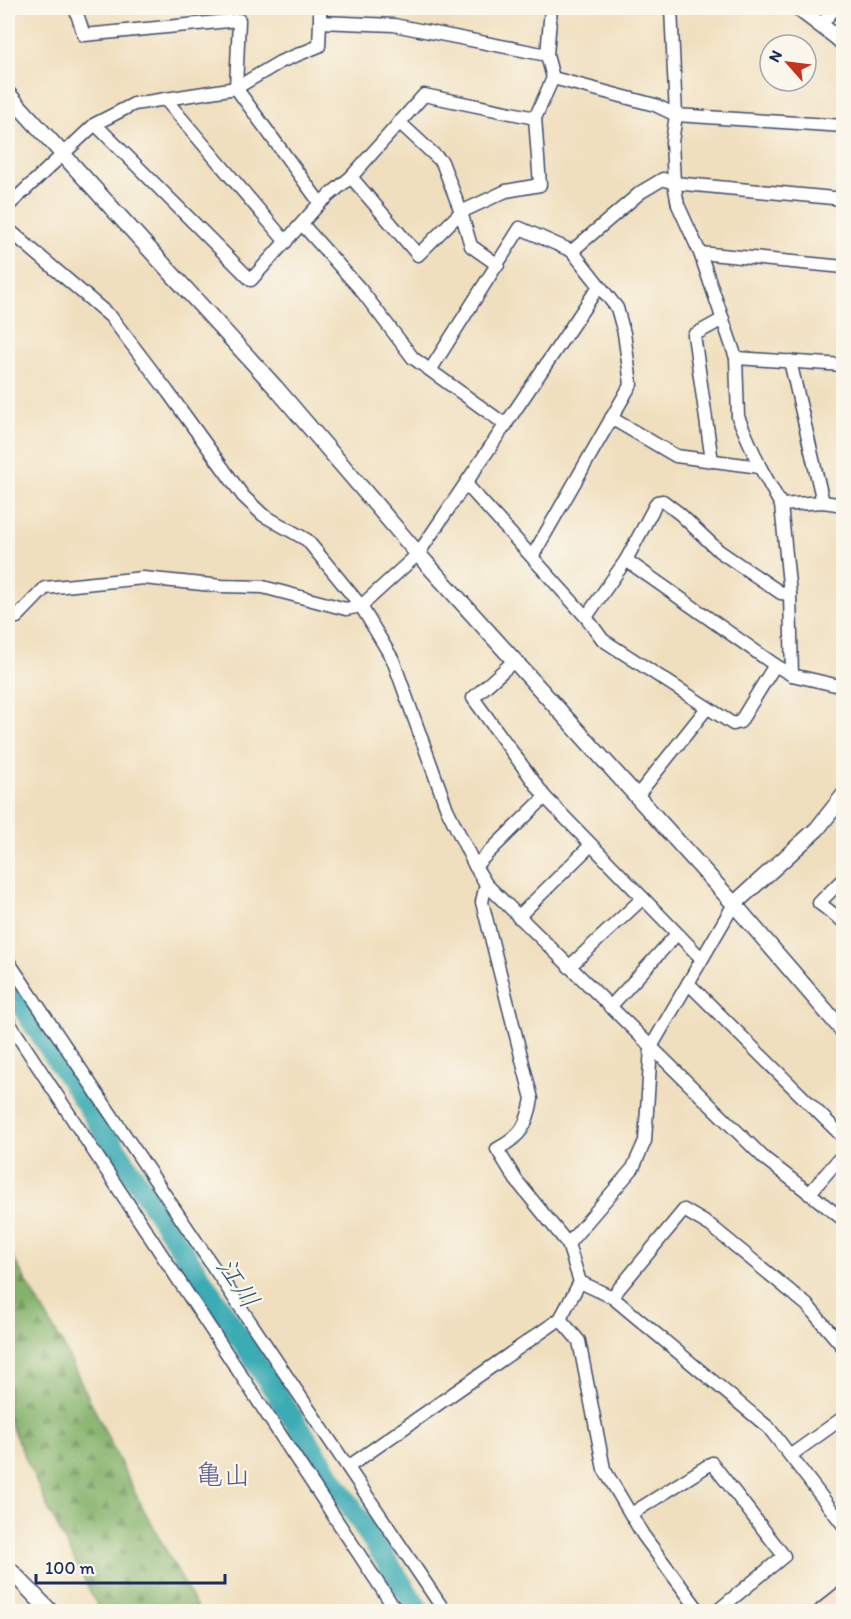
<svg xmlns="http://www.w3.org/2000/svg" width="851" height="1619" viewBox="0 0 851 1619" font-family="Itim,'Klee One',sans-serif">
  <style>
    .forest { fill: url(#forest-firs); stroke: #507064; stroke-width: 1.5 }
    .lines { fill: none; stroke-linecap: round; stroke-linejoin: round }
    .river { stroke: #3aabb4; stroke-width: 22 }
    .minor-casing { stroke: #3b496c; stroke-width: 15 }
    .tertiary-casing { stroke: #3b496c; stroke-width: 18 }
    .secondary-casing { stroke: #3b496c; stroke-width: 21 }
    .minor { stroke: #fff; stroke-width: 12 }
    .tertiary { stroke: #fff; stroke-width: 15 }
    .secondary { stroke: #fde4d1; stroke-width: 18 }
    .labels { text-anchor: middle; stroke-width: 4.5; stroke-linejoin: round; paint-order: stroke }
    .water-label { font-size: 27px; font-style: italic; fill: #265a7c; stroke: #fbf7ec }
    .quarter-label { font-size: 28px; fill: #5b5b8f; stroke: #fbf7ec }
  </style>
  <defs>
    <pattern id="forest-firs" width="22" height="20" patternUnits="userSpaceOnUse" patternTransform="scale(1.5)"><rect width="22" height="20" fill="#84b26b"/><path d="M5 1l3.5 6h-7zM16 11l3.5 6h-7z" fill="#6b915b"/></pattern>
  </defs>
  <rect width="100%" height="100%" fill="#fbf7ec"/>
  <filter id="ink" filterUnits="userSpaceOnUse"><feTurbulence type="fractalNoise" baseFrequency=".0167" numOctaves="2"/><feDisplacementMap in="SourceGraphic" scale="12" xChannelSelector="R" yChannelSelector="G"/><feConvolveMatrix kernelMatrix="1 2 1 2 8 2 1 2 1" color-interpolation-filters="sRGB"/></filter>
  <filter id="wash" filterUnits="userSpaceOnUse"><feTurbulence type="fractalNoise" baseFrequency=".008" numOctaves="4" result="noise"/><feDisplacementMap in="SourceGraphic" scale="24" xChannelSelector="R" yChannelSelector="G"/><feGaussianBlur stdDeviation="1.35" result="paint"/><feColorMatrix in="noise" values="0 0 0 0 0 0 0 0 0 0 0 0 0 0 0 0 0 1.4 0 .05"/><feComposite in="paint" operator="in"/></filter>
  <g filter="url(#wash)">
    <rect width="100%" height="100%" fill="#f0dfbe"/>
    <polygon class="forest" points="8,1249 62,1343 138,1499 199,1611 100,1611 48,1508 8,1419"/>
    <g class="lines">
      <polyline class="river" points="8,985 420,1612"/>
    </g>
  </g>
  <g filter="url(#ink)">
    <g class="lines">
      <g class="minor-casing">
        <g id="minor">
          <polyline points="75,8 84,35 239,20 236,88"/>
          <polyline points="320,8 320,22 394,25 547,55"/>
          <polyline points="551,8 547,55 553,78 655,105 676,115 844,126"/>
          <polyline points="671,8 676,115 672,142 674,183 678,205 700,253 736,358 738,417 760,467 781,505 790,594 792,675"/>
          <polyline points="821,25 835,8"/>
          <polyline points="236,88 280,62 319,46 320,22"/>
          <polyline points="165,99 286,242"/>
          <polyline points="399,122 442,162 461,212 471,246 498,265"/>
          <polyline points="351,177 418,255 461,212 506,191 540,185 535,118 553,78"/>
          <polyline points="320,203 351,177 424,95 535,118"/>
          <polyline points="8,206 95,124 134,104 236,88 320,203 251,280 95,124"/>
          <polyline points="302,224 361,290 413,358 506,425"/>
          <polyline points="8,229 111,317 168,392 243,496 263,515 307,540 361,606 393,660 447,809 475,866 486,884 764,1158 844,1220"/>
          <polyline points="572,251 641,192 663,179 674,183 844,199"/>
          <polyline points="700,253 844,267"/>
          <polyline points="736,358 844,365"/>
          <polyline points="790,361 823,502"/>
          <polyline points="431,369 520,228 572,251 617,308 624,333 631,384 532,557"/>
          <polyline points="611,418 676,456 760,467"/>
          <polyline points="712,461 694,335 723,319"/>
          <polyline points="466,484 586,617 603,640 733,724 740,722 775,665"/>
          <polyline points="781,505 823,502 844,505"/>
          <polyline points="626,560 775,665 792,675 844,687"/>
          <polyline points="8,610 17,617 45,588 143,578 222,586 263,587 346,609 361,606 418,554 599,286"/>
          <polyline points="586,617 626,560 657,502 663,501 680,514 719,551 781,593 790,594"/>
          <polyline points="514,661 473,698 545,797 702,959"/>
          <polyline points="637,796 707,708"/>
          <polyline points="475,866 545,797"/>
          <polyline points="844,878 819,903 844,922"/>
          <polyline points="518,917 591,845"/>
          <polyline points="8,961 445,1612"/>
          <polyline points="569,967 643,898"/>
          <polyline points="688,983 844,1138"/>
          <polyline points="610,1007 677,934"/>
          <polyline points="8,1021 397,1612"/>
          <polyline points="809,1194 844,1153"/>
          <polyline points="568,1244 633,1168 645,1141 651,1047 734,904"/>
          <polyline points="580,1282 612,1297 769,1428 844,1526"/>
          <polyline points="612,1297 684,1210 711,1226 807,1305 844,1348"/>
          <polyline points="560,1319 579,1341 604,1469 643,1535 700,1612"/>
          <polyline points="791,1455 844,1417"/>
          <path d="M348 1467 560 1319 580 1282 568 1244 516 1180 497 1149C522 1136 527 1125 532 1099L482 902 486 884"/>
          <polyline points="631,1514 712,1463 784,1556 716,1612"/>
        </g>
      </g>
      <g class="tertiary-casing">
        <g id="tertiary">
          <polyline points="798,8 835,36 844,44"/>
          <polyline points="8,94 276,388 418,554 734,904 844,1032"/>
          <polyline points="734,904 817,829 844,795"/>
          <polyline points="8,1568 51,1612"/>
        </g>
      </g>
      <g class="secondary-casing">
        <polyline id="secondary" points="823,1612 844,1595"/>
      </g>
      <use href="#minor" class="minor"/>
      <use href="#tertiary" class="tertiary"/>
      <use href="#secondary" class="secondary"/>
    </g>
  </g>
  <g class="labels">
    <g class="water-label">
      <text transform="translate(238 1283) rotate(57)" y="9">江川</text>
    </g>
    <g class="quarter-label">
      <text x="223" y="1484">亀山</text>
    </g>
  </g>
  <rect width="851" height="1619" fill="none" stroke="#fbf7ec" stroke-width="30"/>
  <g transform="translate(788 63) rotate(298)"><circle r="28" fill="#fbf7ec" stroke="#a1a7b3" stroke-width="1.5"/>
  <path d="M0-4.5L10 22L0 15L-10 22Z" fill="#c8321e"/>
  <text y="-9" font-size="16" font-weight="bold" text-anchor="middle" fill="#1b2f5e">N</text>
  </g>
  <path d="M36 1574v9h189v-9" fill="none" stroke="#1b2f5e" stroke-width="3"/>
  <text x="45" y="1574" font-size="18" fill="#1b2f5e" stroke="#fbf7ec" stroke-width="4.5" paint-order="stroke">100 m</text>
</svg>
